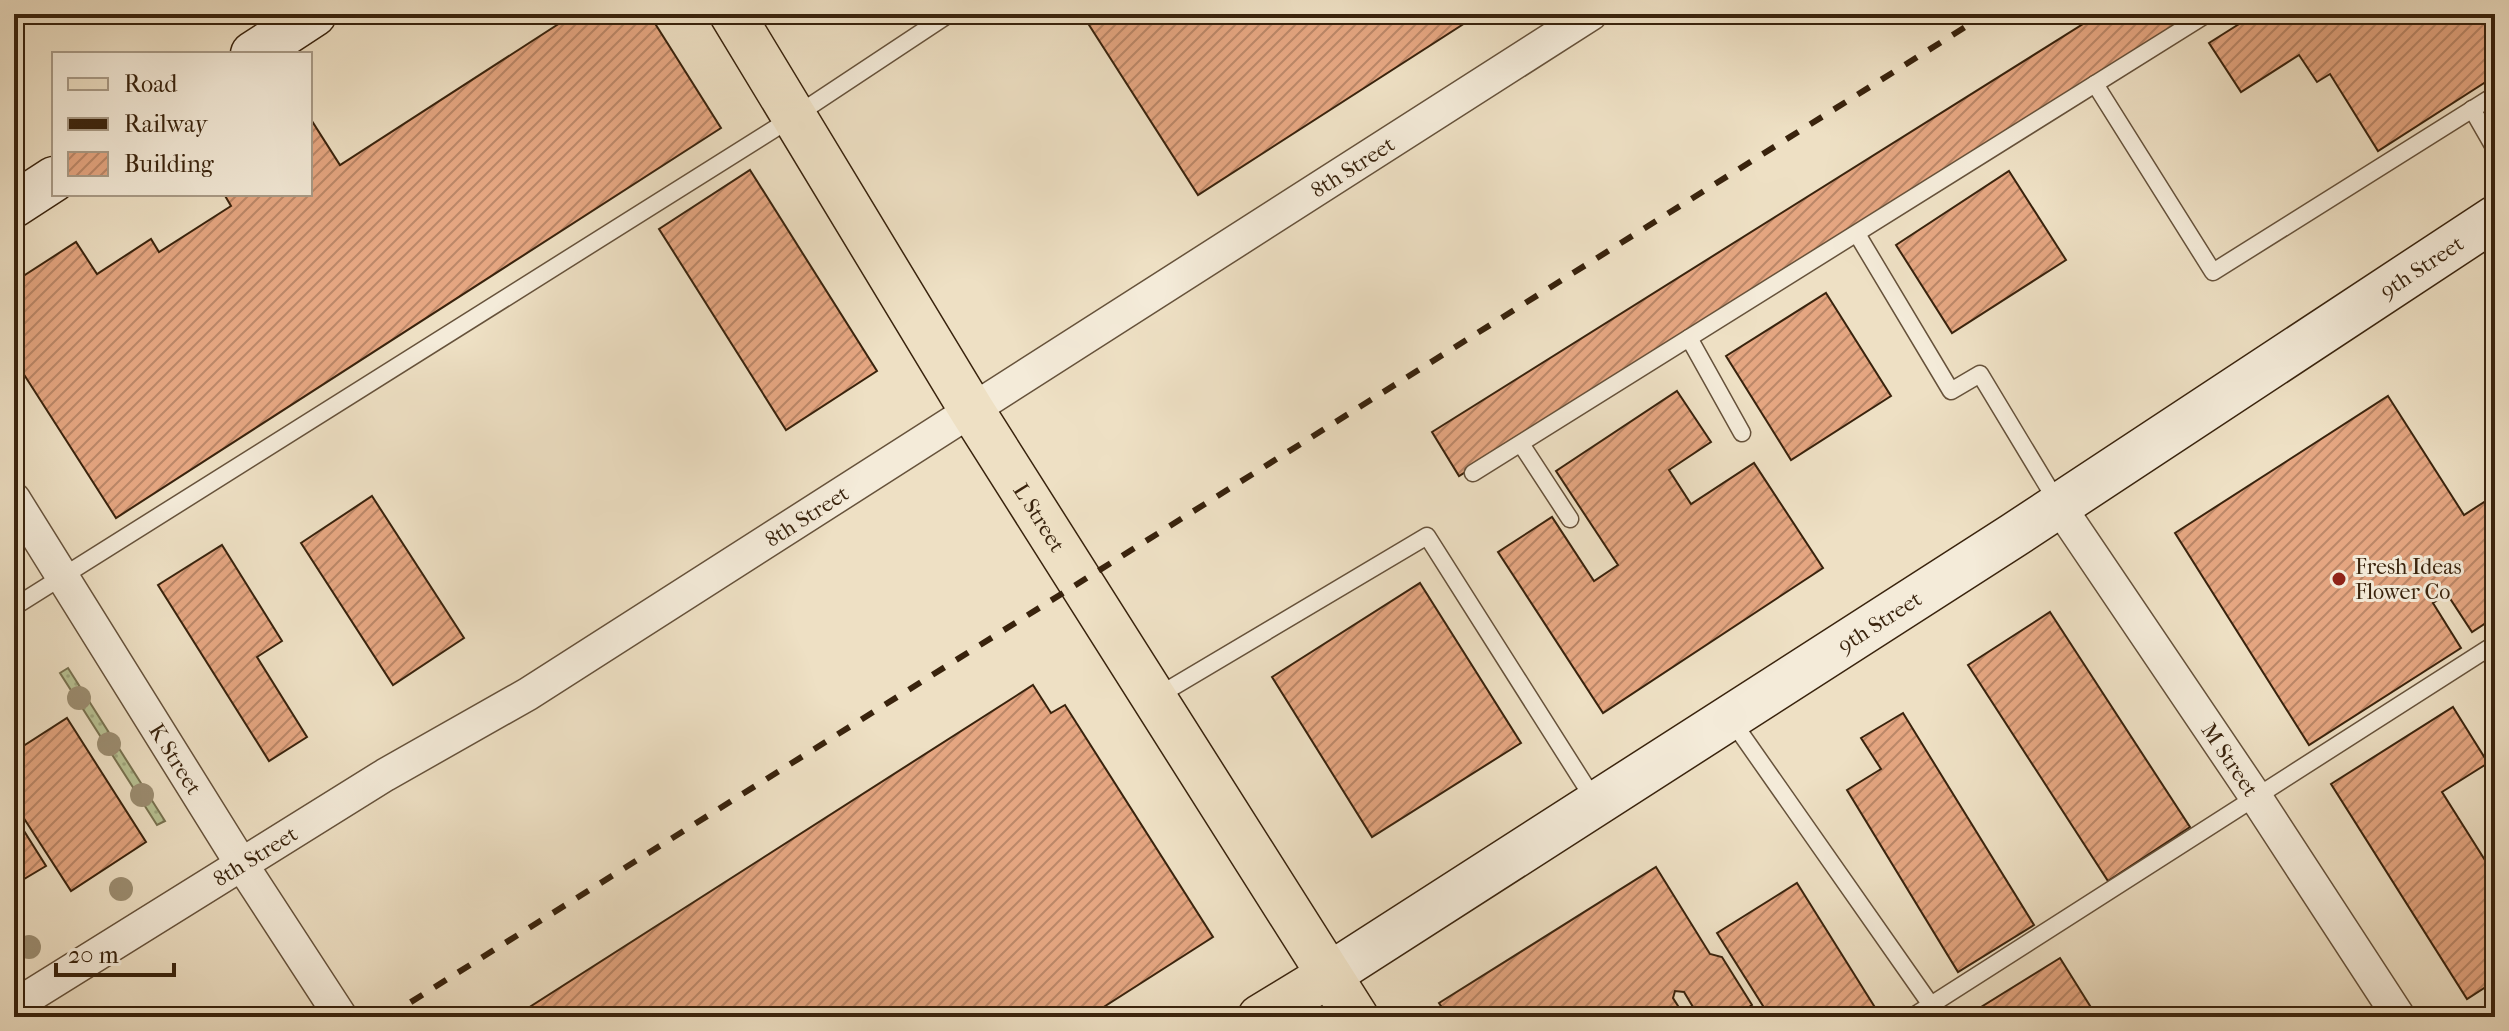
<svg xmlns="http://www.w3.org/2000/svg" width="2509" height="1031" viewBox="0 0 2509 1031" font-family="'IM FELL French Canon',serif">
  <style>
    .grass { fill: url(#grass-dots); stroke: #787250; stroke-width: 2 }
    .building { fill: url(#building-hatch); stroke: #39230d; stroke-width: 2 }
    .lines { fill: none; stroke-linecap: round; stroke-linejoin: round }
    .lane-casing { stroke: #66523b; stroke-width: 19 }
    .street-casing { stroke: #66523b; stroke-width: 35 }
    .secondary-casing { stroke: #39230d; stroke-width: 47 }
    .primary-casing { stroke: #39230d; stroke-width: 47 }
    .lane { stroke: #f4ebd9; stroke-width: 16 }
    .street { stroke: #f4ebd9; stroke-width: 32 }
    .secondary { stroke: #f4ebd9; stroke-width: 44 }
    .primary { stroke: #eee0c4; stroke-width: 44 }
    .rail { stroke: #39230d; stroke-width: 6; stroke-dasharray: 14 14; stroke-linecap: butt }
    .tree { fill: #9c8e72 }
    .poi-dot { fill: #8f2418; stroke: #f4ebd9; stroke-width: 3 }
    .labels { text-anchor: middle; stroke-width: 6; stroke-linejoin: round; paint-order: stroke }
    .street-label { font-size: 22px; fill: #39230d; stroke: #f4ebd9 }
    .poi-label { font-size: 22px; fill: #39230d; stroke: #f4ebd9; text-anchor: start }
  </style>
  <defs>
    <pattern id="grass-dots" width="8" height="8" patternUnits="userSpaceOnUse" patternTransform="scale(2)"><rect width="8" height="8" fill="#b8c294"/><path d="M2 2h.1M6 6h.1" fill="none" stroke="#9fa67e" stroke-width="1.8" stroke-linecap="round"/></pattern>
    <pattern id="building-hatch" width="6" height="6" patternUnits="userSpaceOnUse" patternTransform="scale(2)"><rect width="6" height="6" fill="#e5a681"/><path d="M-1 1l2-2M0 6l6-6M5 7l2-2" fill="none" stroke="#bb8768"/></pattern>
  </defs>
  <rect width="100%" height="100%" fill="#eee0c4"/>
  <filter id="stains"><feTurbulence type="fractalNoise" baseFrequency=".0025" numOctaves="4"/><feColorMatrix values="0 0 0 0 .2 0 0 0 0 .09 0 0 0 0 .02 0 0 0 .5 -.17"/></filter>
  <radialGradient id="worn" r=".72"><stop offset=".6" stop-color="#630" stop-opacity="0"/><stop offset="1" stop-color="#630" stop-opacity=".3"/></radialGradient>
  <polygon class="grass" points="68,668 165,821 157,825 60,673"/>
  <g class="building">
    <polygon points="574,14 649,14 721,128 116,518 14,359 14,282 76,242 97,274 151,239 159,252 231,206 224,194 310,194 310,118 340,165"/>
    <polygon points="1082,14 1479,14 1198,195"/>
    <polygon points="2099,14 2183,14 2186,20 1459,476 1432,432"/>
    <polygon points="2255,14 2495,14 2495,76 2378,151 2330,74 2317,82 2299,55 2241,92 2209,43"/>
    <polygon points="750,170 877,371 786,430 659,229"/>
    <polygon points="2009,171 2066,260 1952,333 1896,245"/>
    <polygon points="1826,293 1891,396 1791,460 1726,356"/>
    <polygon points="1677,391 1711,442 1669,470 1691,504 1754,463 1823,568 1603,713 1498,552 1552,517 1594,581 1618,565 1556,471"/>
    <polygon points="2388,396 2464,515 2495,495 2495,617 2472,632 2447,594 2433,603 2461,648 2309,745 2175,533"/>
    <polygon points="372,496 464,638 393,685 301,543"/>
    <polygon points="222,545 282,641 257,657 307,737 269,761 158,585"/>
    <polygon points="1420,583 1521,743 1372,837 1272,677"/>
    <polygon points="2050,612 2190,827 2108,881 1968,665"/>
    <polygon points="1033,685 1051,713 1065,705 1213,937 1088,1017 514,1017"/>
    <polygon points="2453,707 2488,763 2442,792 2495,876 2495,981 2467,999 2331,784"/>
    <polygon points="1903,713 2034,925 1958,972 1847,790 1881,769 1861,738"/>
    <polygon points="67,718 146,842 71,891 14,803 14,752"/>
    <polygon points="14,815 46,866 14,885"/>
    <polygon points="1656,867 1710,954 1722,957 1752,1005 1734,1017 1699,1017 1684,992 1675,991 1673,998 1685,1017 1448,1017 1439,1003"/>
    <polygon points="1797,883 1881,1017 1770,1017 1717,933"/>
    <polygon points="2060,958 2097,1017 1965,1017"/>
  </g>
  <g class="lines">
    <g class="lane-casing">
      <g id="lane">
        <polyline points="2095,84 2213,272 2495,95"/>
        <polyline points="2472,109 2495,149"/>
        <polyline points="1857,234 1951,391 1980,374 2059,505"/>
        <polyline points="1689,338 1742,433"/>
        <polyline points="1521,444 1570,519"/>
        <polyline points="1473,473 2207,14"/>
        <polyline points="14,607 795,116 949,14"/>
        <polyline points="1156,697 1427,536 1595,801"/>
        <polyline points="1730,718 1931,1005"/>
        <polyline points="1912,1017 2495,644"/>
      </g>
    </g>
    <g class="street-casing">
      <g id="street">
        <path id="s1" d="M14 499 242 865 341 1017"/>
        <path id="s2" d="M2059 506 2255 796 2399 1017"/>
        <path id="s3" d="M14 1006 385 775 528 694 1591 14"/>
      </g>
    </g>
    <g class="secondary-casing">
      <g id="secondary">
        <polyline points="253,54 314,14"/>
        <polyline points="14,205 54,179"/>
        <path id="s4" d="M1329 975 2014 535 2495 218"/>
      </g>
    </g>
    <g class="primary-casing">
      <g id="primary">
        <path id="s5" d="M732 14 971 409 1356 1017"/>
        <polyline points="1260,1017 1329,975"/>
      </g>
    </g>
    <use href="#lane" class="lane"/>
    <use href="#street" class="street"/>
    <use href="#secondary" class="secondary"/>
    <use href="#primary" class="primary"/>
    <polyline class="rail" points="387,1017 1986,14"/>
  </g>
  <g class="tree">
    <circle cx="79" cy="698" r="12"/>
    <circle cx="109" cy="744" r="12"/>
    <circle cx="142" cy="795" r="12"/>
    <circle cx="121" cy="889" r="12"/>
    <circle cx="29" cy="947" r="12"/>
  </g>
  <circle class="poi-dot" cx="2339" cy="579" r="8"/>
  <g class="labels">
    <g class="street-label">
      <text dy="8" stroke="none"><textPath href="#s3" startOffset="1580">8th Street</textPath></text>
      <text dy="8" stroke="none"><textPath href="#s4" startOffset="1302">9th Street</textPath></text>
      <text dy="8" stroke="none"><textPath href="#s3" startOffset="932">8th Street</textPath></text>
      <text dy="8" stroke="none"><textPath href="#s5" startOffset="590">L Street</textPath></text>
      <text dy="8" stroke="none"><textPath href="#s4" startOffset="654">9th Street</textPath></text>
      <text dy="8" stroke="none"><textPath href="#s1" startOffset="306">K Street</textPath></text>
      <text dy="8" stroke="none"><textPath href="#s2" startOffset="306">M Street</textPath></text>
      <text dy="8" stroke="none"><textPath href="#s3" startOffset="284">8th Street</textPath></text>
    </g>
    <g class="poi-label">
      <text x="2355" y="574">Fresh Ideas<tspan x="2355" dy="25">Flower Co</tspan></text>
    </g>
  </g>
  <rect width="2509" height="1031" fill="none" stroke="#eee0c4" stroke-width="48"/>
  <rect x="16" y="16" width="2477" height="999" fill="none" stroke="#39230d" stroke-width="4"/>
  <rect x="24" y="24" width="2461" height="983" fill="none" stroke="#39230d" stroke-width="2"/>
  <rect x="52" y="52" width="260" height="144" fill="#f4ebd9" stroke="#a99b87" stroke-width="2"/>
  <rect x="68" y="78" width="40" height="12" fill="#eee0c4" stroke="#a99b87" stroke-width="2"/>
  <text x="124" y="92" font-size="24" fill="#39230d">Road</text>
  <rect x="68" y="118" width="40" height="12" fill="#39230d" stroke="#a99b87" stroke-width="2"/>
  <text x="124" y="132" font-size="24" fill="#39230d">Railway</text>
  <rect x="68" y="152" width="40" height="24" fill="url(#building-hatch)" stroke="#a99b87" stroke-width="2"/>
  <text x="124" y="172" font-size="24" fill="#39230d">Building</text>
  <path d="M56 963v12h118v-12" fill="none" stroke="#39230d" stroke-width="4"/>
  <text x="68" y="963" font-size="24" fill="#39230d" stroke="#f4ebd9" stroke-width="6" paint-order="stroke">20 m</text>
  <rect width="100%" height="100%" filter="url(#stains)"/>
  <rect width="100%" height="100%" fill="url(#worn)"/>
</svg>
